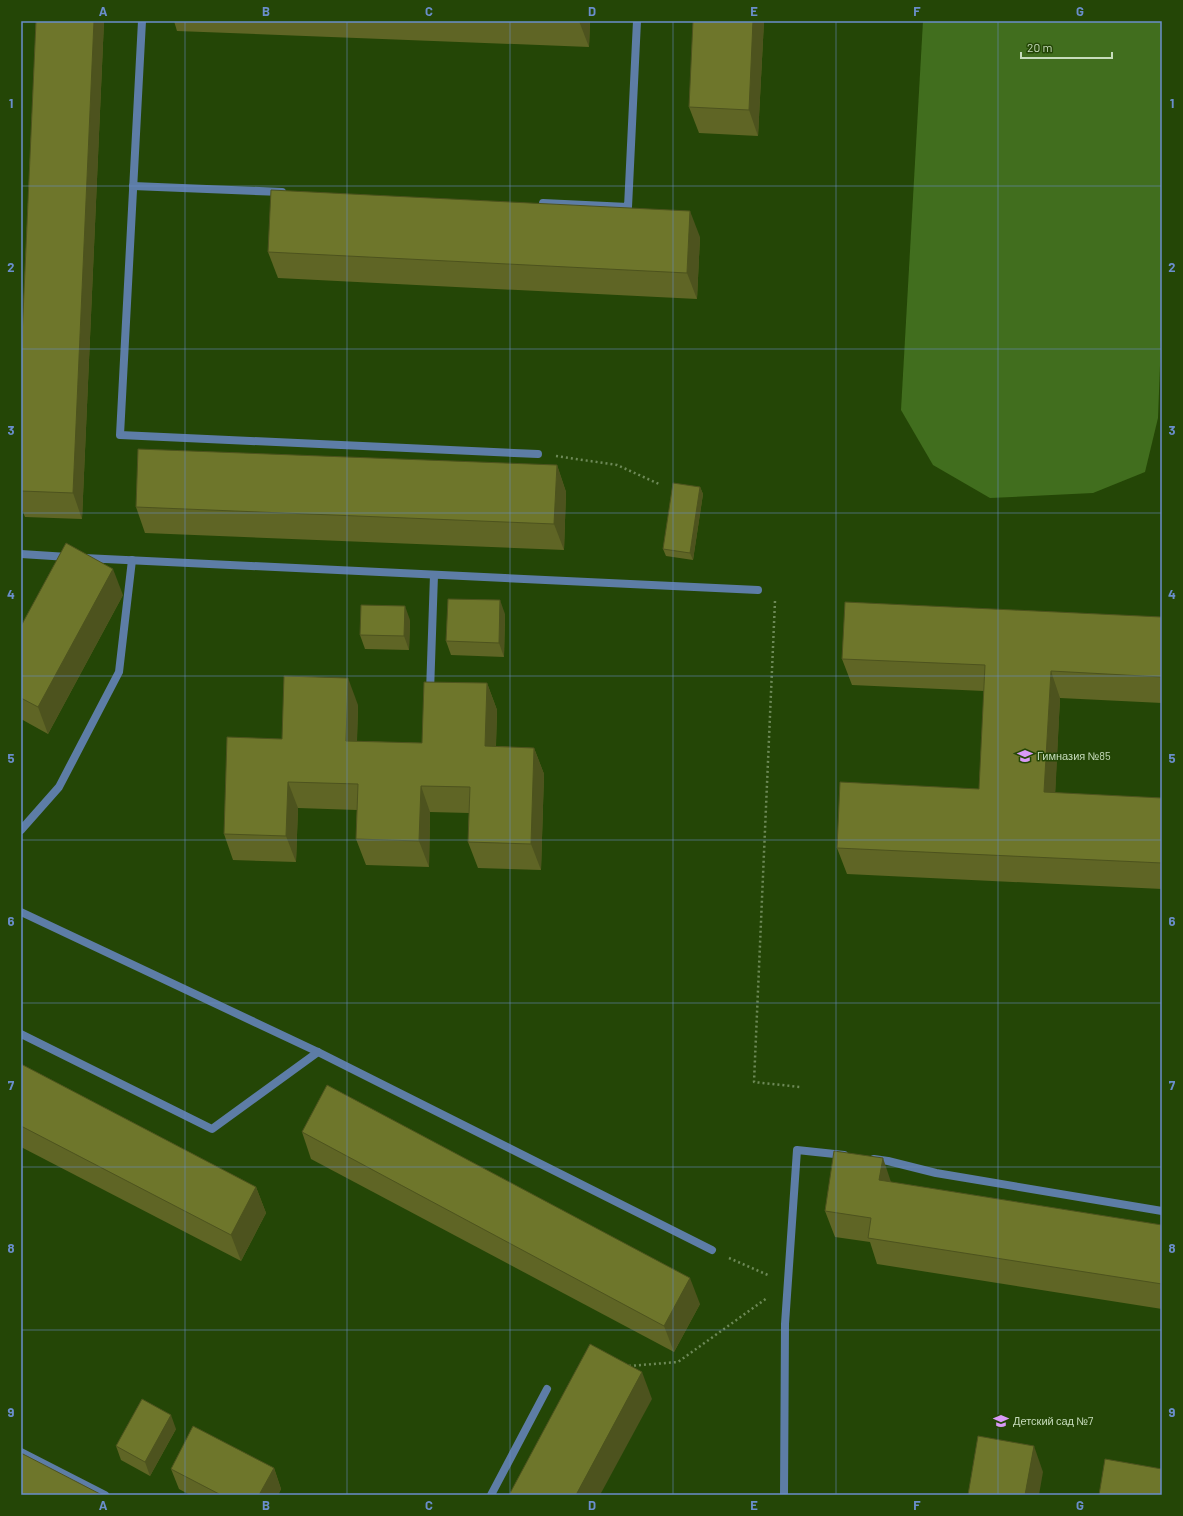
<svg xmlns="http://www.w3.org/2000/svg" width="1183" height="1516" viewBox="0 0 1183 1516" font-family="Barlow,sans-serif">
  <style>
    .green { fill: #416e1e }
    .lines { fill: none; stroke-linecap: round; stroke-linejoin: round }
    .path { stroke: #6d8957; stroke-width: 2.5; stroke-dasharray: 2 3; stroke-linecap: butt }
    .lane { stroke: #5d7da6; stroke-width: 8 }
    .wall { fill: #5f6525 }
    .shaded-wall { fill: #4d531e }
    .building { fill: #6e762b; stroke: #4d531e }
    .grid { fill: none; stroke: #6a8ecb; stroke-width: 1; stroke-opacity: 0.55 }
    .labels { text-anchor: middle; stroke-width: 3; stroke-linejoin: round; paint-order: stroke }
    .poi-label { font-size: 11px; fill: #c7dcbc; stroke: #244606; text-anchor: start }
    .neatline { fill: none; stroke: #6a8ecb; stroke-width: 1.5 }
    .grid-label { font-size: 13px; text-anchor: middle; font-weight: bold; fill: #6a8ecb }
  </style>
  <rect width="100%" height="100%" fill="#244606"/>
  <polygon class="green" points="923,21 1162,21 1162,313 1158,418 1145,472 1093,493 990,498 933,465 901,410"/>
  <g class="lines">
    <g class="path">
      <polyline points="556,456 617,465 659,484"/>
      <polyline points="775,601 754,1082 800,1087"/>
      <polyline points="729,1258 768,1275"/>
      <polyline points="629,1366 678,1362 767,1298"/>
    </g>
    <g class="lane">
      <polyline points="142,21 120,435 538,454"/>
      <polyline points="133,186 282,192"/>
      <polyline points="543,203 628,207 637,21"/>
      <polyline points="21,554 68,557"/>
      <polyline points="84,558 758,590"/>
      <polyline points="430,692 434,575"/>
      <polyline points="21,830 59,787 119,672 132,560"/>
      <polyline points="21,912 318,1052 712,1250"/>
      <polyline points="21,1034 212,1129 318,1052"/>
      <polyline points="874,1159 888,1161 936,1173 1162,1211"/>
      <polyline points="21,1452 105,1495"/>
      <polyline points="491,1495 547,1389"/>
      <polyline points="784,1495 785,1324 797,1150 844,1155"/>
    </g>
  </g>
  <g class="wall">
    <polygon points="36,21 104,21 82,519 25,517 21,507 21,360"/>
    <polygon points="174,21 590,21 589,47 177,31"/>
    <polygon points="764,21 758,136 699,133 689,107"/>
    <polygon points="700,237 697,299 278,278 268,252"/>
    <polygon points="557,465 566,492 564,550 145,533 136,507"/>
    <polygon points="700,487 703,494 693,560 666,556 663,549"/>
    <polygon points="123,595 48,734 21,719 21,720 21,626"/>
    <polygon points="505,614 504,657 451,655 446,641"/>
    <polygon points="1162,617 1162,703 1060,698 1055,793 1162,798 1162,889 847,874 837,848 979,789 984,691 852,685 842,659"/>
    <polygon points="410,620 409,650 365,649 360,635"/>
    <polygon points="487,683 497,710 496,746 534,748 544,774 541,870 478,868 468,842 469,813 430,812 429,867 366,865 356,839 357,810 298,808 296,862 233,860 224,834 282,739 358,705 357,741 422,743"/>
    <polygon points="21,1064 256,1187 266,1213 241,1261 21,1147"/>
    <polygon points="302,1132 700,1304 674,1352 311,1159"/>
    <polygon points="825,1211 1162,1225 1162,1309 877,1264 870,1242 835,1237"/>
    <polygon points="176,1429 150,1476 121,1460 116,1446"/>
    <polygon points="274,1468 281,1489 278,1495 190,1495 179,1489 171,1469"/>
  </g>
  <g class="shaded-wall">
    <polygon points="94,21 104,21 82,519 73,493"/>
    <polygon points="579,21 590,21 589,47"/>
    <polygon points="753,21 764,21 758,136 749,110"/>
    <polygon points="690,211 700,237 697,299 687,273"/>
    <polygon points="557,465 566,492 564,550 554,524"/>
    <polygon points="700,487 703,494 693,560 690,553"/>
    <polygon points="113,569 123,595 48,734 38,707"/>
    <polygon points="500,600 505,614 504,657 499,643"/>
    <polygon points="405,606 410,620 409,650 404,636"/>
    <polygon points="1051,671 1060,698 1054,819 1044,792"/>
    <polygon points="348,678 358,705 356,767 346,741"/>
    <polygon points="487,683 497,710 495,772 485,746"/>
    <polygon points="534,748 544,774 541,870 531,844"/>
    <polygon points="288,782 298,808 296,862 286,836"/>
    <polygon points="421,786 430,812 429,867 419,841"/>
    <polygon points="883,1158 892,1185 879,1180"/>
    <polygon points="256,1187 266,1213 241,1261 231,1235"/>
    <polygon points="690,1278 700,1304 674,1352 664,1326"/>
    <polygon points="642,1372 652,1399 600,1495 576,1495"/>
    <polygon points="171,1415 176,1429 150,1476 145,1462"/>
    <polygon points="1034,1446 1043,1472 1039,1495 1025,1495"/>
    <polygon points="274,1468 281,1489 278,1495 259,1495"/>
  </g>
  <g class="building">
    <polygon points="36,21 94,21 73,493 21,491 21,360"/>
    <polygon points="693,21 753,21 749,110 689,107"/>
    <polygon points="271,190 690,211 687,273 268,252"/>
    <polygon points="138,449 557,465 554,524 136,507"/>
    <polygon points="673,483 700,487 690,553 663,549"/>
    <polygon points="66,543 113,569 38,707 21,698 21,626"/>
    <polygon points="448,599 500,600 499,643 446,641"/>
    <polygon points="845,602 1162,617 1162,677 1051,671 1044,792 1162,798 1162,863 837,848 840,782 979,789 985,665 842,659"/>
    <polygon points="361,605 405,606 404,636 360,635"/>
    <polygon points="284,676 348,678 346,741 422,743 424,682 487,683 485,746 534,748 531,844 468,842 470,787 421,786 419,841 356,839 358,784 288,782 286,836 224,834 227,737 282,739"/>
    <polygon points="21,1064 256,1187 231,1235 21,1126"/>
    <polygon points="327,1085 690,1278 664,1326 302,1132"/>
    <polygon points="834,1151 883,1158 879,1180 1162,1225 1162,1284 868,1238 871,1218 825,1211"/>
    <polygon points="590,1344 642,1372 576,1495 509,1495"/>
    <polygon points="142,1399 171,1415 145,1462 116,1446"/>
    <polygon points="193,1426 274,1468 259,1495 221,1495 171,1469"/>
    <polygon points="978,1436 1034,1446 1025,1495 968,1495"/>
    <polygon points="21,1453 102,1495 21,1495"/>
    <polygon points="1105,1459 1162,1469 1162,1495 1099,1495"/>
  </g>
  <path class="grid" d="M185 21V1495M347 21V1495M510 21V1495M673 21V1495M836 21V1495M998 21V1495M21 186H1162M21 349H1162M21 513H1162M21 676H1162M21 840H1162M21 1003H1162M21 1167H1162M21 1330H1162"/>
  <defs>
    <g id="school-bare" transform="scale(1.2)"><path d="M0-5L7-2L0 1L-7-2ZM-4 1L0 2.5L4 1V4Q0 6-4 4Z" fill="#d99af7" stroke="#244606" stroke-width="2.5" paint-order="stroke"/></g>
  </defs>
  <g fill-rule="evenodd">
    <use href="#school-bare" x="1025" y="756"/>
    <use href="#school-bare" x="1001" y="1421"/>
  </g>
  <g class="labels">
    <g class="poi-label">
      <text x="1037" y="760">Гимназия №85</text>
      <text x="1013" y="1425">Детский сад №7</text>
    </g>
  </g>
  <rect width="1183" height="1516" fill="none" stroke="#244606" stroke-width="44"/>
  <path d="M1021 52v6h91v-6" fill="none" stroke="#c7dcbc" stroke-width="2"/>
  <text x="1027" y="52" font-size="12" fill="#c7dcbc" stroke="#244606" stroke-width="3" paint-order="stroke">20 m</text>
  <rect x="22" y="22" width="1139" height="1472" class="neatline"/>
  <g class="grid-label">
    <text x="103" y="16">A</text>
    <text x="266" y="16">B</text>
    <text x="429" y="16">C</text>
    <text x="592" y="16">D</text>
    <text x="754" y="16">E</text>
    <text x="917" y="16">F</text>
    <text x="1080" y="16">G</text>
    <text x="11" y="108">1</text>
    <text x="1172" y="108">1</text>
    <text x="11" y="272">2</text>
    <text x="1172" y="272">2</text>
    <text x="11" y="435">3</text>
    <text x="1172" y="435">3</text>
    <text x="11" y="599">4</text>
    <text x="1172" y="599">4</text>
    <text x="11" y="763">5</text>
    <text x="1172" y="763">5</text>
    <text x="11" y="926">6</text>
    <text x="1172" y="926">6</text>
    <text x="11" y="1090">7</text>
    <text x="1172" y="1090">7</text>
    <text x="11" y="1253">8</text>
    <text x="1172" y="1253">8</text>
    <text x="11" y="1417">9</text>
    <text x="1172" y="1417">9</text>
    <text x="103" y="1510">A</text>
    <text x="266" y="1510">B</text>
    <text x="429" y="1510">C</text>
    <text x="592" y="1510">D</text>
    <text x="754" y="1510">E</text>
    <text x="917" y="1510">F</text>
    <text x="1080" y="1510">G</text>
  </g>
</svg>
